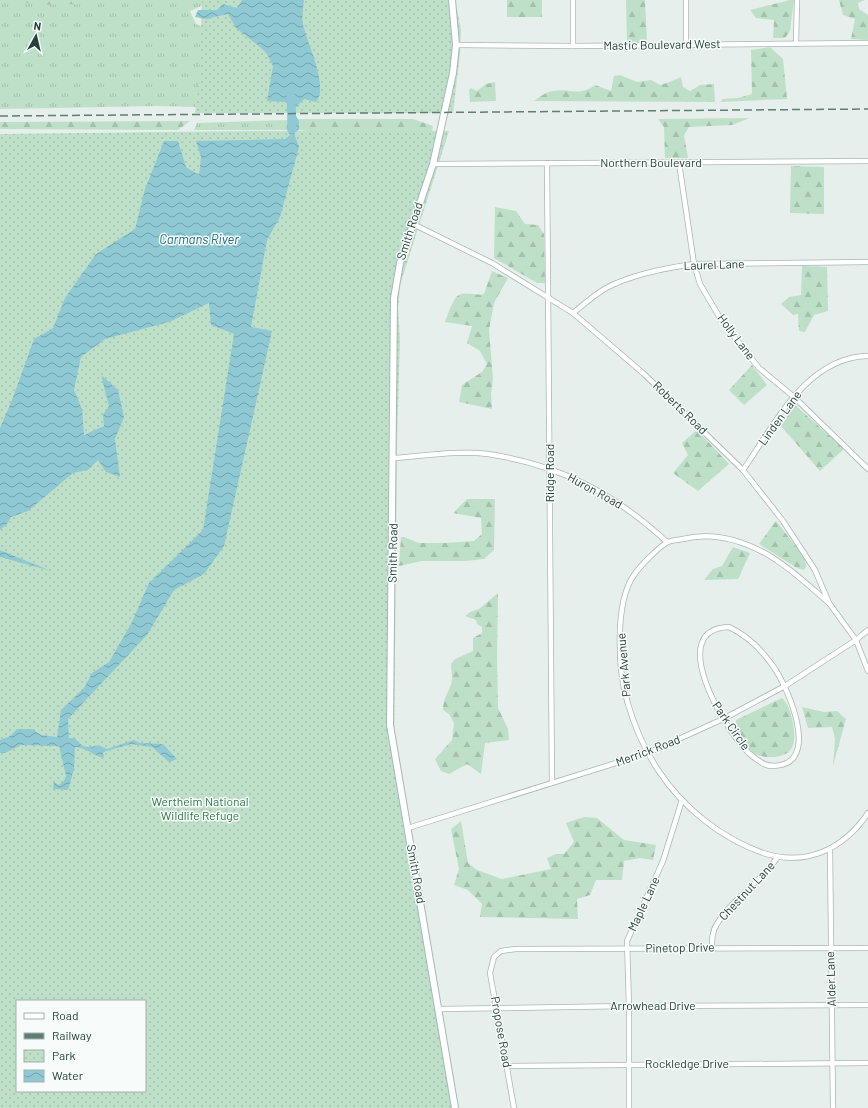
<svg xmlns="http://www.w3.org/2000/svg" width="868" height="1108" viewBox="0 0 868 1108" font-family="Barlow,sans-serif">
  <style>
    .grass { fill: url(#grass-tufts) }
    .forest { fill: url(#forest-firs) }
    .park { fill: url(#park-dots); fill-rule: evenodd }
    .water { fill: url(#water-waves) }
    .lines { fill: none; stroke-linecap: round; stroke-linejoin: round }
    .river { stroke: #8ec9d4; stroke-width: 9 }
    .street-casing { stroke: #a8b8b2; stroke-width: 6 }
    .secondary-casing { stroke: #a4bbb3; stroke-width: 8 }
    .street { stroke: #fff; stroke-width: 4.5 }
    .secondary { stroke: #fff; stroke-width: 6 }
    .rail { stroke: #5f7d75; stroke-width: 1.5; stroke-dasharray: 8 4; stroke-linecap: butt }
    .labels { text-anchor: middle; stroke-width: 3; stroke-linejoin: round; paint-order: stroke }
    .street-label { font-size: 12px; fill: #24423a; stroke: #f7fbf9 }
    .park-label { font-size: 12px; fill: #2d7a4b; stroke: #f7fbf9 }
    .water-label { font-size: 13px; font-style: italic; fill: #1c6f80; stroke: #f7fbf9 }
  </style>
  <defs>
    <pattern id="grass-tufts" width="24" height="20" patternUnits="userSpaceOnUse"><rect width="24" height="20" fill="#bfe0c8"/><path d="M3 7l-1-3M5 7V3M7 7l1-3M15 17l-1-3M17 17v-4M19 17l1-3" fill="none" stroke="#a4c1ad"/></pattern>
    <pattern id="forest-firs" width="22" height="20" patternUnits="userSpaceOnUse"><rect width="22" height="20" fill="#bfe0c8"/><path d="M5 1l3.5 6h-7zM16 11l3.5 6h-7z" fill="#a4c1ad"/></pattern>
    <pattern id="park-dots" width="8" height="8" patternUnits="userSpaceOnUse"><rect width="8" height="8" fill="#bfe0c8"/><path d="M2 2h.1M6 6h.1" fill="none" stroke="#a4c1ad" stroke-width="1.8" stroke-linecap="round"/></pattern>
    <pattern id="water-waves" width="16" height="10" patternUnits="userSpaceOnUse"><rect width="16" height="10" fill="#8ec9d4"/><path d="M0 5q4-4 8 0t8 0" fill="none" stroke="#74a5ad"/></pattern>
  </defs>
  <rect width="100%" height="100%" fill="#e6efeb"/>
  <g class="grass">
    <polygon points="0,0 206,0 206,4 190,11 196,24 219,35 229,108 158,106 0,109"/>
    <polygon points="288,120 286,128 288,130 194,130 197,123"/>
  </g>
  <g class="forest">
    <polygon points="10,0 84,0 81,4 39,5"/>
    <rect x="507" y="0" width="35" height="17"/>
    <polygon points="626,0 645,0 647,42 627,42"/>
    <polygon points="790,0 794,0 790,31 785,38 773,38 774,20 756,18 750,10"/>
    <polygon points="839,0 865,0 858,3 859,9 868,15 868,40 851,39 855,19 843,15"/>
    <polygon points="770,47 783,59 787,99 720,102 723,99 738,98 752,94 751,50"/>
    <path d="M620 75 637 82 651 80 660 85 667 83 681 77 683 87 690 91 700 85 714 84 715 102 534 101C539 97 546 92 553 91 569 88 580 97 595 85L611 91 614 76Z"/>
    <polygon points="495,82 496,101 470,102 469,90 471,88 477,91 486,84"/>
    <polygon points="750,118 732,125 689,127 684,135 688,158 665,158 664,127 658,119"/>
    <polygon points="298,119 413,119 433,126 428,162 327,133 299,130"/>
    <polygon points="190,121 178,130 0,129 0,122"/>
    <polygon points="791,166 824,167 824,214 790,213"/>
    <polygon points="495,207 516,211 525,224 538,225 544,234 545,283 537,283 494,258"/>
    <polygon points="802,266 827,267 828,311 814,315 805,332 799,331 798,314 793,315 781,304 789,297 801,295"/>
    <path d="M492 271 508 278 494 303 489 330 493 379 491 394 492 409 459 402 462 385 482 372 487 364 480 351 467 343 472 326 445 322C448 315 453 296 461 294 469 292 477 296 484 294Z"/>
    <polygon points="752,365 767,385 744,405 729,390"/>
    <polygon points="795,405 844,449 820,471 781,426"/>
    <polygon points="697,430 729,464 698,491 673,473 688,455 682,443"/>
    <polygon points="467,499 495,499 494,550 484,559 466,561 422,561 399,566 401,537 404,537 419,543 445,543 474,541 482,534 481,518 453,513"/>
    <polygon points="776,521 805,558 806,567 804,570 797,568 759,544"/>
    <polygon points="733,547 750,553 738,579 704,580 713,569 722,566"/>
    <path d="M498 593 497 657 498 708 508 729 509 740 485 743 481 774 467 764 449 774 441 771 435 759 452 740 454 723 449 714 443 710C443 695 452 690 452 677 452 673 451 668 451 664L455 659 473 651V638L482 633V627L477 624 476 620 465 616 470 612 479 609Z"/>
    <path d="M782 698C791 705 797 734 793 745 789 759 766 759 755 754 748 749 741 737 735 730L736 720Z"/>
    <polygon points="802,707 824,712 837,711 846,719 833,766 835,739 832,727 808,728"/>
    <polygon points="584,817 597,818 624,840 656,845 653,860 640,858 624,861 622,880 596,880 590,895 577,899 578,919 480,917 482,904 468,890 454,885 459,869 451,829 461,821 468,863 477,870 502,879 551,869 547,858 556,854 564,854 574,842 566,823"/>
  </g>
  <g class="park">
    <polygon points="202,0 455,0 461,30 460,54 453,113 195,113 199,84"/>
    <path d="M250 131H449L400 285 398 309 400 339 397 441 394 761 452 1108H0V134ZM17 1001H145V1091H17Z"/>
  </g>
  <g class="water">
    <path d="M242 0H304C303 9 301 20 304 28 308 45 329 87 316 102L304 99 296 107H290L286 102 267 101 273 66 267 54 260 47 236 28 228 14 206 19 195 17 198 10H217L223 4 237 8Z"/>
    <path d="M290 116H296L299 121V130L294 133 299 147 280 217 267 240 251 327 272 331 224 546 204 574 174 590 147 635 68 719 69 738H75C81 747 88 749 98 745L107 749 134 740 140 743 163 744 177 759 169 762 152 747 131 744 106 751 103 753 104 758C94 756 85 747 75 747L74 769 68 790 53 789 54 782 59 785 64 781 66 776 59 746 21 745 5 753H0V740L10 736 17 729H32L41 735 57 737 61 710 84 688 92 673 109 662 131 624 149 583 203 530 234 334 211 325 209 303 169 322 105 339 81 357 74 390 82 409 84 435 104 426 103 415 109 406 101 375 118 390 124 417 115 439 120 477 106 472 98 460 88 470 73 473 28 511 11 517 7 524 0 530V428L12 400 34 339 53 328 65 298 96 254 135 229 145 189 164 141H178L186 167 199 175 201 157 196 141 285 139 290 135 286 128Z"/>
    <polygon points="0,550 51,571 0,557"/>
  </g>
  <g class="lines">
    <polyline class="river" points="291,96 292,129"/>
    <g class="street-casing">
      <g id="street">
        <polyline points="573,0 573,46"/>
        <polyline points="686,0 686,45"/>
        <polyline points="796,44 797,0"/>
        <polyline points="456,45 573,46 868,43"/>
        <polyline points="547,163 552,783"/>
        <polyline points="679,163 694,264 700,284 723,323 759,368 794,397 868,469"/>
        <polyline points="433,164 868,161"/>
        <polyline points="413,224 492,263 573,313 644,374 743,470 783,521 815,570 829,603 856,640 868,671"/>
        <path d="M573 313C583 305 595 294 608 287 634 274 665 268 694 264L868 262"/>
        <path d="M394 458C424 456 458 450 488 454 560 465 614 493 667 542"/>
        <path d="M743 470C774 426 806 357 868 356"/>
        <path d="M829 603C809 586 787 565 763 552 738 539 710 532 683 539 678 540 670 540 666 543 657 549 640 566 634 575 614 603 618 673 628 704 635 728 645 750 658 770 683 808 721 838 763 853 806 867 844 849 868 813"/>
        <path d="M729 627C746 635 759 647 770 662 785 680 820 757 781 765 775 766 770 767 764 764 757 760 750 755 745 749 724 727 665 629 729 627Z"/>
        <polyline points="408,828 648,753 723,719 785,686 856,640 868,630"/>
        <polyline points="830,850 833,1108"/>
        <path d="M712 948C712 940 712 931 717 924 732 899 760 883 777 858"/>
        <polyline points="439,1009 629,1006 868,1005"/>
        <polyline points="507,1066 868,1063"/>
        <polyline points="514,1108 490,973 494,957 501,951 516,949 868,948"/>
        <polyline points="629,1108 629,1006 627,941 663,861 682,800"/>
      </g>
    </g>
    <g class="secondary-casing">
      <polyline id="secondary" points="452,0 456,45 453,73 433,164 400,263 394,298 390,725 455,1108"/>
    </g>
    <use href="#street" class="street"/>
    <use href="#secondary" class="secondary"/>
    <polyline class="rail" points="0,116 868,109"/>
  </g>
  <g class="labels">
    <g class="street-label">
      <text transform="translate(662 45) rotate(-1)" y="4">Mastic Boulevard West</text>
      <text x="651" y="167">Northern Boulevard</text>
      <text transform="translate(410 231) rotate(-72)" y="4">Smith Road</text>
      <text transform="translate(714 265) rotate(-2)" y="4">Laurel Lane</text>
      <text transform="translate(736 337) rotate(53)" y="4">Holly Lane</text>
      <text transform="translate(680 408) rotate(44)" y="4">Roberts Road</text>
      <text transform="translate(780 418) rotate(-54)" y="4">Linden Lane</text>
      <text transform="translate(550 473) rotate(-90)" y="4">Ridge Road</text>
      <text transform="translate(595 491) rotate(29)" y="4">Huron Road</text>
      <text transform="translate(393 553) rotate(-89)" y="4">Smith Road</text>
      <text transform="translate(624 665) rotate(-95)" y="4">Park Avenue</text>
      <text transform="translate(731 726) rotate(55)" y="4">Park Circle</text>
      <text transform="translate(648 751) rotate(-21)" y="4">Merrick Road</text>
      <text transform="translate(416 874) rotate(80)" y="4">Smith Road</text>
      <text transform="translate(747 891) rotate(-47)" y="4">Chestnut Lane</text>
      <text transform="translate(644 904) rotate(-65)" y="4">Maple Lane</text>
      <text transform="translate(680 948) rotate(-1)" y="4">Pinetop Drive</text>
      <text transform="translate(831 979) rotate(-92)" y="4">Alder Lane</text>
      <text x="653" y="1010">Arrowhead Drive</text>
      <text transform="translate(501 1032) rotate(80)" y="4">Propose Road</text>
      <text x="687" y="1068">Rockledge Drive</text>
    </g>
    <g class="park-label">
      <text x="200" y="806">Wertheim National<tspan x="200" dy="14">Wildlife Refuge</tspan></text>
    </g>
    <g class="water-label">
      <text x="199" y="244">Carmans River</text>
    </g>
  </g>
  <rect x="16" y="1000" width="130" height="92" fill="#f7fbf9" stroke="#a3b1ad"/>
  <rect x="24" y="1013" width="20" height="6" fill="#ffffff" stroke="#a3b1ad"/>
  <text x="52" y="1020" font-size="12" fill="#24423a">Road</text>
  <rect x="24" y="1033" width="20" height="6" fill="#5f7d75" stroke="#a3b1ad"/>
  <text x="52" y="1040" font-size="12" fill="#24423a">Railway</text>
  <rect x="24" y="1050" width="20" height="12" fill="url(#park-dots)" stroke="#a3b1ad"/>
  <text x="52" y="1060" font-size="12" fill="#24423a">Park</text>
  <rect x="24" y="1070" width="20" height="12" fill="url(#water-waves)" stroke="#a3b1ad"/>
  <text x="52" y="1080" font-size="12" fill="#24423a">Water</text>
  <g transform="translate(36 36) rotate(8)" stroke="#f7fbf9" stroke-width="3" paint-order="stroke">
  <path d="M0-3L7 15L0 10L-7 15Z" fill="#24423a"/>
  <text y="-6" font-size="11" font-weight="bold" text-anchor="middle" fill="#24423a">N</text>
  </g>
</svg>
